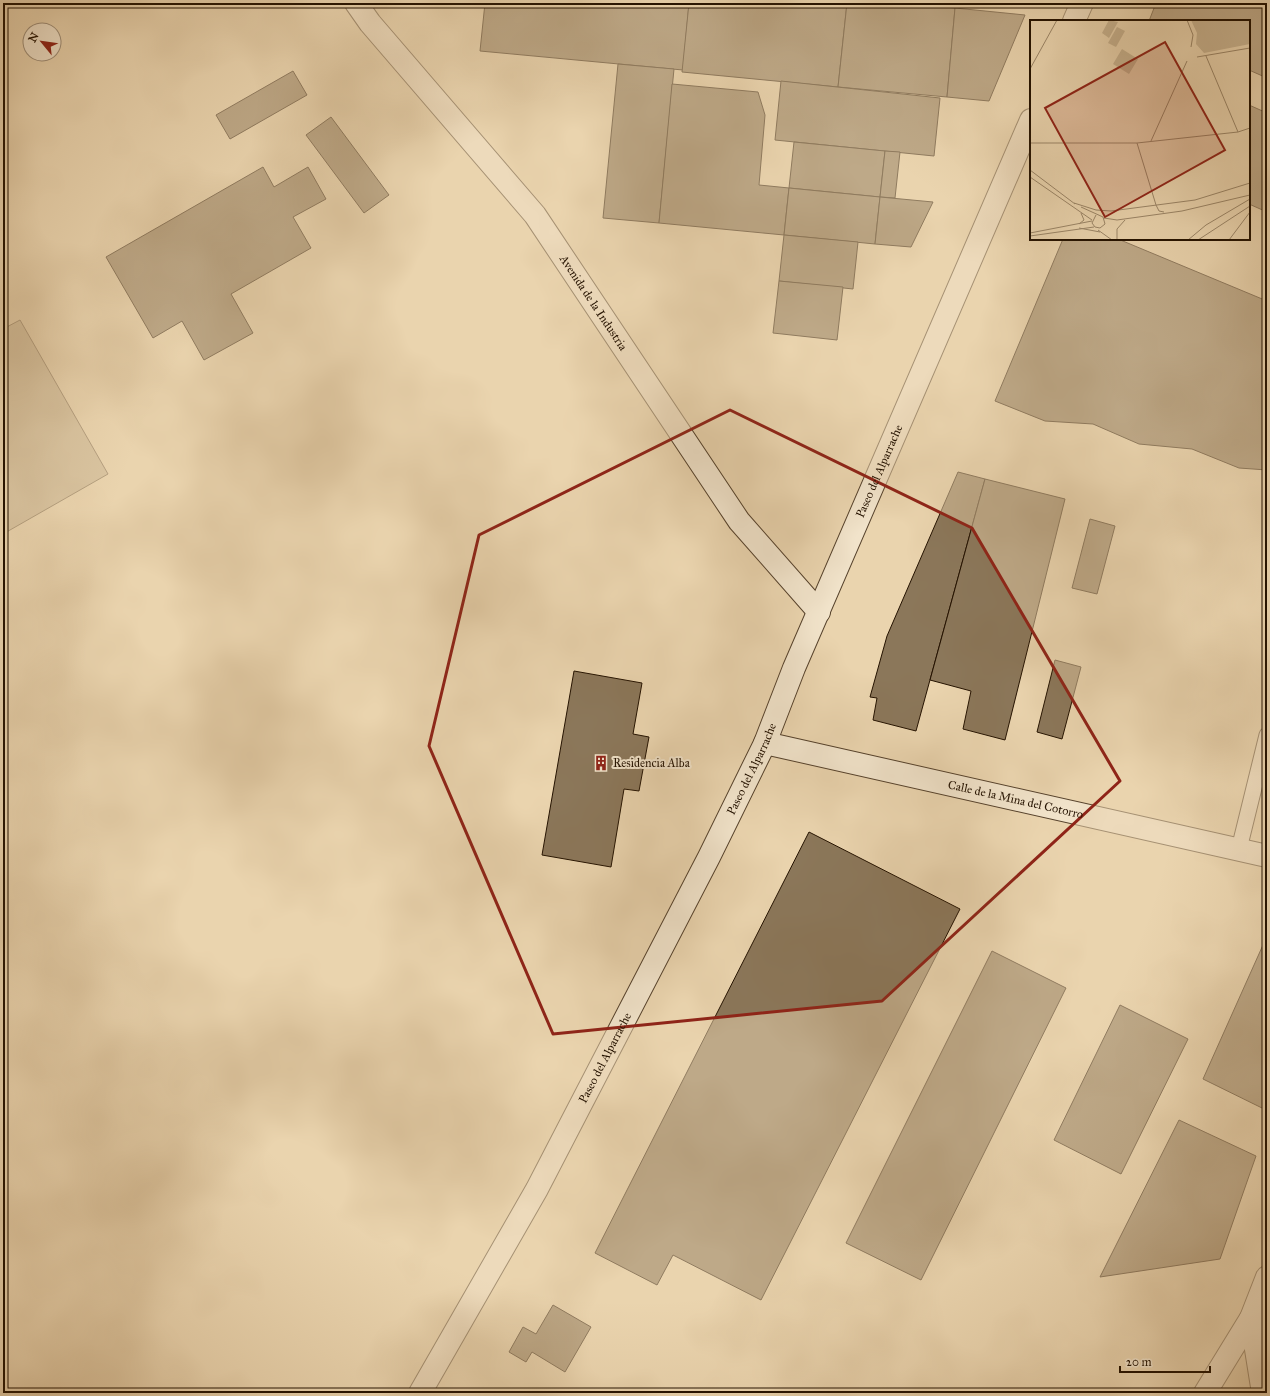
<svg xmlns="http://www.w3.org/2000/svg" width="1270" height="1396" viewBox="0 0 1270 1396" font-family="'IM FELL Great Primer',serif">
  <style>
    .green { fill: #c8b390; stroke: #766248 }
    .building { fill: #8b775a; stroke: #241200 }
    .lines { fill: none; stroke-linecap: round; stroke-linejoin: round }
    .lane-casing { stroke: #56422c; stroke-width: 17 }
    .street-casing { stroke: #56422c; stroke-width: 24 }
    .lane { stroke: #f1e3ca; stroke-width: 15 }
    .street { stroke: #f1e3ca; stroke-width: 22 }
    .marked { fill: none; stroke: #8f2418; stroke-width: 3; stroke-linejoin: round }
    .labels { text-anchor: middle; stroke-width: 4; stroke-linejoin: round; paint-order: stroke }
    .street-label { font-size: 12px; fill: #241200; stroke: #f1e3ca }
    .poi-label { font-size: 12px; fill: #241200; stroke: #f1e3ca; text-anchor: start }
    .inset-road { fill: none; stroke: #9b8668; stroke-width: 1 }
    .view { fill: #8f2418; fill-opacity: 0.15; stroke: #8f2418; stroke-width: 2 }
    .inset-edge { fill: none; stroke: #241200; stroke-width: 2 }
  </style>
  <rect width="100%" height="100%" fill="#ead4ae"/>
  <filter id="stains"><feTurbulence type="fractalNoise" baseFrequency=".005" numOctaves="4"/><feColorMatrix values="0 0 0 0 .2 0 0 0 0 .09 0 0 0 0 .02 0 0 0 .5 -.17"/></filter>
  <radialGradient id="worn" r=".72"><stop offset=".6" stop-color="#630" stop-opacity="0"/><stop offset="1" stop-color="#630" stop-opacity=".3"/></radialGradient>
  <polygon class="green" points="20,320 108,474 3,534 3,329"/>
  <g class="building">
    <polygon points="485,3 689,3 683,70 480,51"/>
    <polygon points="689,3 847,3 838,87 682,72"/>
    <polygon points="847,3 899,3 955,8 947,97 838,87"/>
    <polygon points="1156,3 1267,3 1267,78 1249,70 1249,21 1149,21"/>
    <polygon points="955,8 1025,15 989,101 947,97"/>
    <polygon points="618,64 674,69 659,223 603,218"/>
    <polygon points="293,71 307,95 230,139 216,115"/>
    <polygon points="781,81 940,98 934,156 775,140"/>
    <polygon points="672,84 758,92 765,115 759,185 789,188 784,235 659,223"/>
    <polygon points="1249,105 1267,113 1267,212 1249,204"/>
    <polygon points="331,117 389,195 364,213 306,135"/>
    <polygon points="794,142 885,151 880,197 789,188"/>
    <polygon points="885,151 900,152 895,198 880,197"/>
    <polygon points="263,167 274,187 308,167 326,199 293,217 311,248 231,294 253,333 204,360 182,321 153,338 106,257"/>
    <polygon points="789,188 880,197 875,244 784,235"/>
    <polygon points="880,197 933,202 911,247 875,244"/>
    <polygon points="784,235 858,242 853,289 779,281"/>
    <polygon points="1063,239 1118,239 1267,301 1267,470 1239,468 1192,449 1139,444 1093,424 1045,421 995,401"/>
    <polygon points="779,281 843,287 837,340 773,333"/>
    <polygon points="958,472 985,479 916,731 873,720 877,698 870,697 887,636"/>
    <polygon points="985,479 1065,499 1005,740 963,729 971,691 930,680"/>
    <polygon points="1090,519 1115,526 1097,594 1072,588"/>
    <polygon points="1055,660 1081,667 1062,739 1037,732"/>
    <polygon points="574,671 642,683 633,734 649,737 639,791 624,789 611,867 542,855"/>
    <polygon points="809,832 960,909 761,1300 673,1255 657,1285 595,1253"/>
    <polygon points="1267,936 1267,1097 1262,1108 1203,1079"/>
    <polygon points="992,951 1066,988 921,1280 846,1243"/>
    <polygon points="1120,1005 1188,1039 1121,1174 1054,1140"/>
    <polygon points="1179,1120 1256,1156 1220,1259 1100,1277"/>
    <polygon points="553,1305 591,1327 565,1372 532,1352 526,1362 509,1352 523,1327 536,1334"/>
  </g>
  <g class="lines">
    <g class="lane-casing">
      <polyline id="lane" points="1239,849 1267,735"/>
    </g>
    <g class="street-casing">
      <g id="street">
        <path id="s1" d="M356 3 370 23 535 215 739 521 819 612"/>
        <polyline points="1074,21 1082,3"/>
        <path id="s2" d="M765 743 1267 856"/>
        <polyline points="1251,1318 1263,1393"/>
        <path id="s3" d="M420 1393 537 1189 709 857 765 743 794 668 1031 120"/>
        <polyline points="1205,1393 1251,1318 1267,1277"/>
      </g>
    </g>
    <use href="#lane" class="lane"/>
    <use href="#street" class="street"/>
  </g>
  <path d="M0 0H1270V1396H0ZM730 410 972 528 1120 781 882 1001 553 1034 429 746 479 535Z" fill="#ead4ae" fill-opacity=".55" fill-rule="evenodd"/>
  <path class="marked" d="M730 410 972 528 1120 781 882 1001 553 1034 429 746 479 535Z"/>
  <defs>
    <g id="building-bare" transform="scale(1.2)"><path d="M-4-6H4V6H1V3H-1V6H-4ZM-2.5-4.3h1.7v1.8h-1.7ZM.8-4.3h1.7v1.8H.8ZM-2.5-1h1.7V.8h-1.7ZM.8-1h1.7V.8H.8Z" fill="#8f2418" stroke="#f1e3ca" stroke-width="2.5" paint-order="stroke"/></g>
  </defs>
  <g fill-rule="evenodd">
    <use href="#building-bare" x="601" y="763"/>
  </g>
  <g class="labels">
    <g class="street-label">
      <text dy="4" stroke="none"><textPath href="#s1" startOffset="383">Avenida de la Industria</textPath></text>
      <text dy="4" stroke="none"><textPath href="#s3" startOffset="1031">Paseo del Alparrache</textPath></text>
      <text dy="4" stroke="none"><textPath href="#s3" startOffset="707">Paseo del Alparrache</textPath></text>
      <text dy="4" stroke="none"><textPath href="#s2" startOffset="257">Calle de la Mina del Cotorro</textPath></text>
      <text dy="4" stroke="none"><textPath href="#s3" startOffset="383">Paseo del Alparrache</textPath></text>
    </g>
    <g class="poi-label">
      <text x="613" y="767">Residencia Alba</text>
    </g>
  </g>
  <g transform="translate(1030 20)">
    <rect width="220" height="220" fill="#ead4ae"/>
    <path d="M79 0 88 2 79 18 72 13ZM161 0H220V24L174 33 166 24 167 13ZM87 7 95 11 86 27 78 23ZM92 29 108 39 99 54 83 44Z" fill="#c8b390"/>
    <path class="inset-road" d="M157 0 163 15 161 27M176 36 208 112M167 37 220 28M0 49 27 0M121 121 157 41M0 123H107L208 112 220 108M107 123 126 185 129 191 134 192M0 150 45 184M0 157 62 200M44 183 66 190 81 191 165 180 220 163M51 187 73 197 75 204 70 208 65 207 62 203 66 195M74 198 87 200 152 191 220 175M49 204 54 200 51 193M49 208 70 212M68 210 82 220M0 213 62 201M0 216 64 207M87 220V209L95 200M158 220 176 205 220 179M168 220 220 186M199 220 220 192"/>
    <path class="view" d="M135 22 195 130 75 197 15 88Z"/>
    <rect width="220" height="220" class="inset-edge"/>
  </g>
  <rect width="1270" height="1396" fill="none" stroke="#ead4ae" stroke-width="16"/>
  <rect x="4" y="4" width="1262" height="1388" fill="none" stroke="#241200" stroke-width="2"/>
  <rect x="8" y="8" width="1254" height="1380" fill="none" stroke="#241200"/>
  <g transform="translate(42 42) rotate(299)"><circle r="19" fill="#f1e3ca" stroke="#9f8f79"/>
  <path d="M0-3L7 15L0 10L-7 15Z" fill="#8f2418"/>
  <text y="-6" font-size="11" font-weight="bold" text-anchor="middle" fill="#241200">N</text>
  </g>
  <path d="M1120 1366v6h90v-6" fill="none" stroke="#241200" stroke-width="2"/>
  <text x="1126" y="1366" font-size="12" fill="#241200" stroke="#f1e3ca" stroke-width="3" paint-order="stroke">20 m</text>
  <rect width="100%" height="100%" filter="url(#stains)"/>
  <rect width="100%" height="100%" fill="url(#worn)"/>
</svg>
